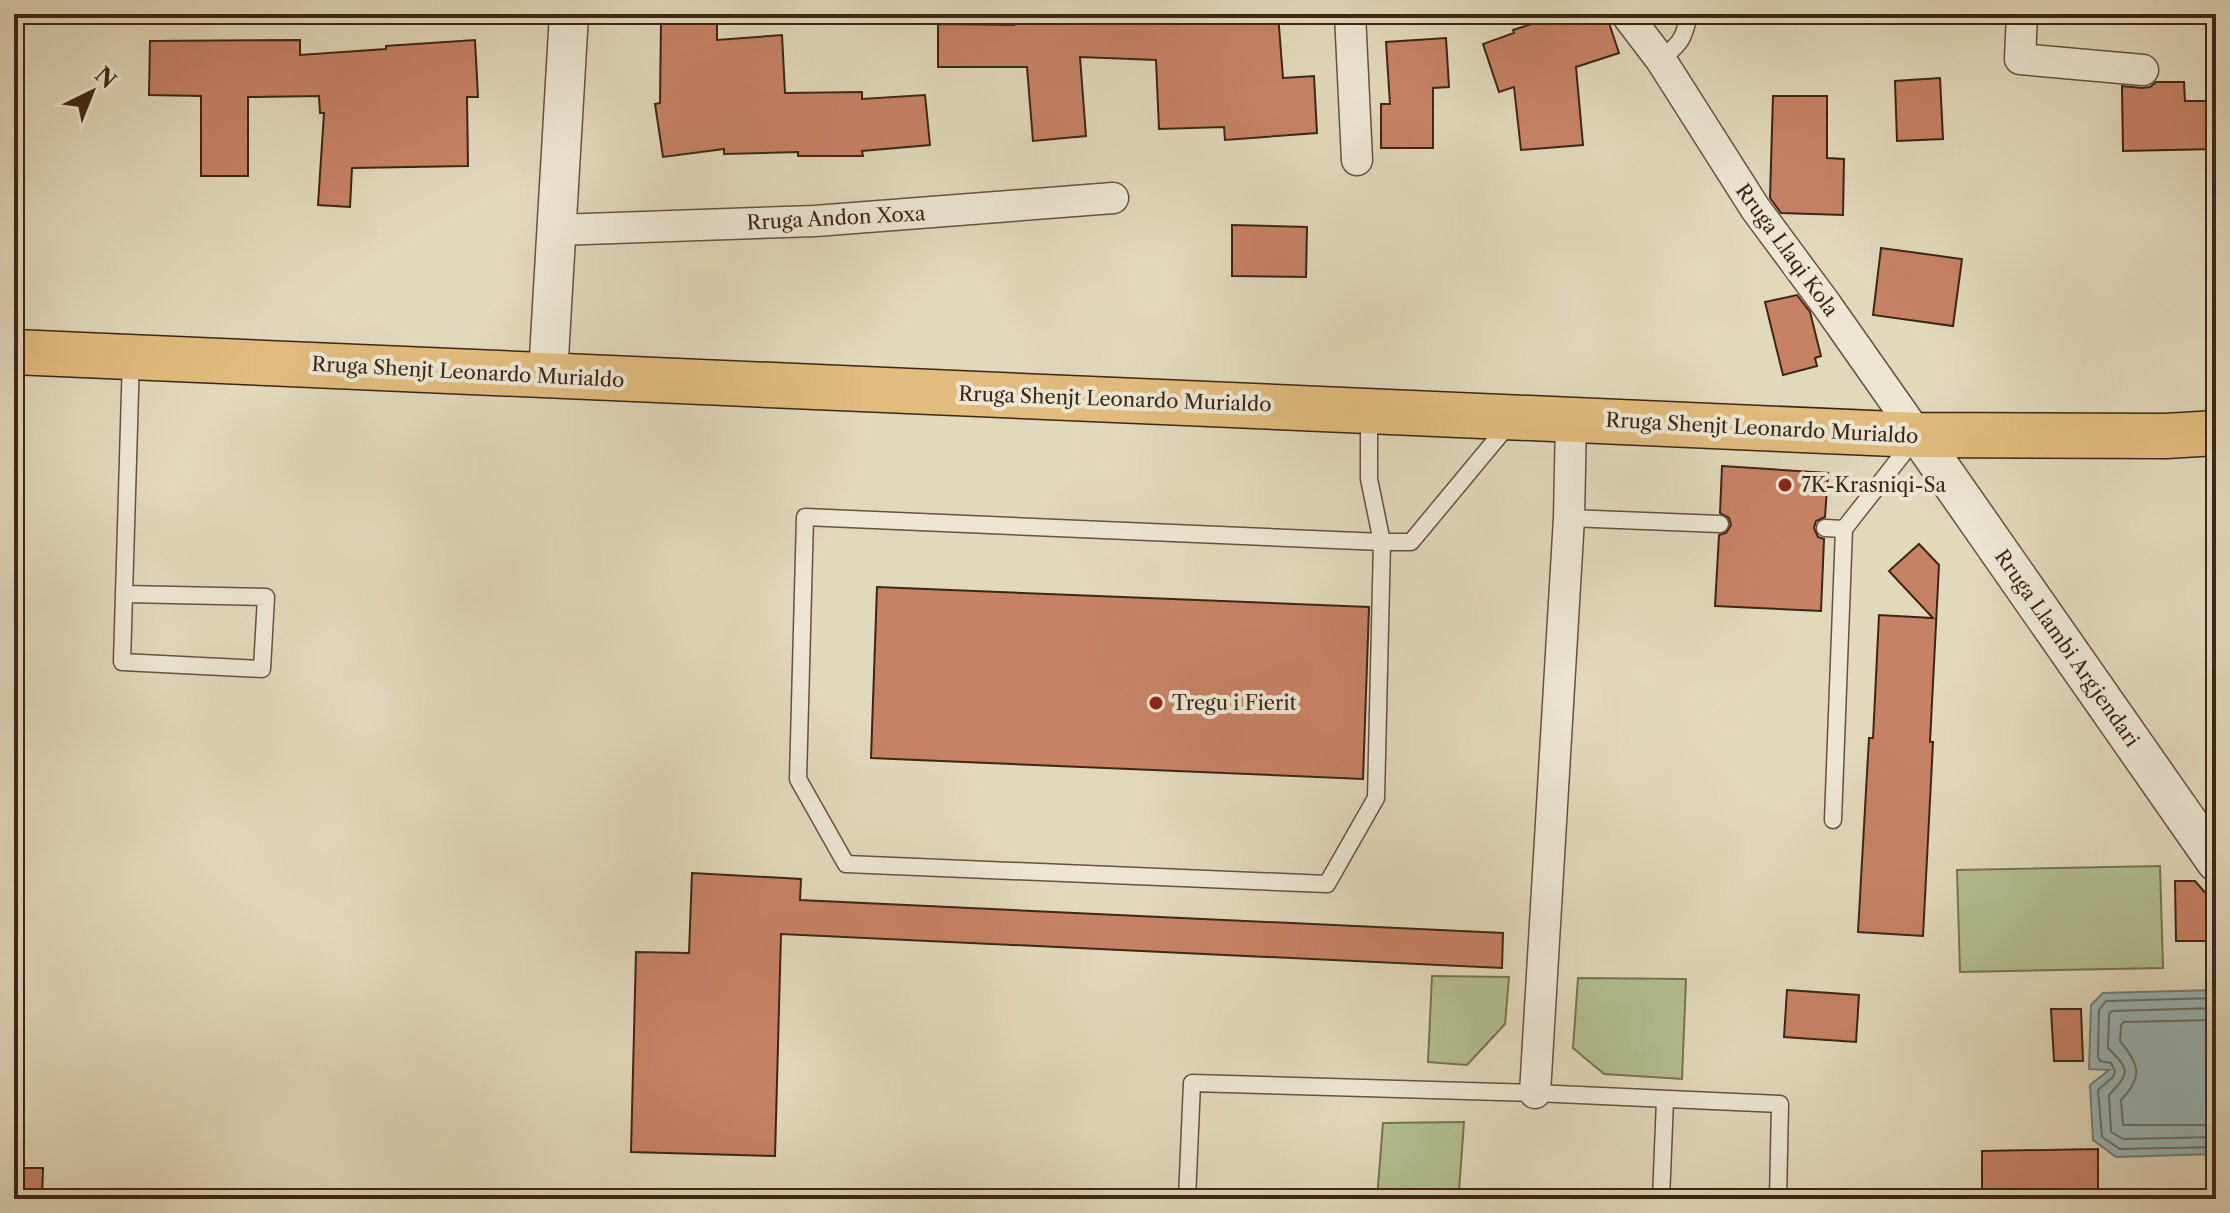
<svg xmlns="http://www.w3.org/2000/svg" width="2230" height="1213" viewBox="0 0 2230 1213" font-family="'Libre Caslon Text',serif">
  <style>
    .green { fill: #b2bf92; stroke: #787254; stroke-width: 2 }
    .water { fill: #99b7bb; stroke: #747d79; stroke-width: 2 }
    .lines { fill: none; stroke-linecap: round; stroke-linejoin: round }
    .shore { stroke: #6b6e68; stroke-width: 2 }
    .building { fill: #c78265; stroke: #3d2616; stroke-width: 2 }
    .service-casing { stroke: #665240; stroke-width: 19 }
    .minor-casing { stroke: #665240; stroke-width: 33 }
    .tertiary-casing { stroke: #665240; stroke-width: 41 }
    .primary-casing { stroke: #3d2616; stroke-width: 47 }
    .service { stroke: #ece6d3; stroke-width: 16 }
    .minor { stroke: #ece6d3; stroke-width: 30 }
    .tertiary { stroke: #ece6d3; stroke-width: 38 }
    .primary { stroke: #e1bc7e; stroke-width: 44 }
    .poi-dot { fill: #8f2418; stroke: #ece6d3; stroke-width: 3 }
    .labels { text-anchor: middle; stroke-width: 8; stroke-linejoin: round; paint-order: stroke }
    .street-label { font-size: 20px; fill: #3d2616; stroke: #ece6d3 }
    .poi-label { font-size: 20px; fill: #3d2616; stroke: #ece6d3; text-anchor: start }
  </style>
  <rect width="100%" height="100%" fill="#e2d8bc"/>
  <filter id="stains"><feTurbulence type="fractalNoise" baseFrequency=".0025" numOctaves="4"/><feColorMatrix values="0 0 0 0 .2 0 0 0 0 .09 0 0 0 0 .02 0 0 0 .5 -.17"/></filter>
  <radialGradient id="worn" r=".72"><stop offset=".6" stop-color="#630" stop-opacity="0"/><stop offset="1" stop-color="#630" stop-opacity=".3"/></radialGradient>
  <g class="green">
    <polygon points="2160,866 2163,968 1960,972 1957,870"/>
    <polygon points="1432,976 1509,977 1505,1024 1467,1065 1428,1062"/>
    <polygon points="1578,978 1686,979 1682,1079 1604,1074 1573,1048"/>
    <polygon points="1464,1122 1459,1191 1449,1199 1377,1199 1383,1123"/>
  </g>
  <polygon class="water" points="2216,990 2216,1154 2116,1157 2093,1140 2090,1085 2109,1070 2089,1069 2091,1005 2103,993"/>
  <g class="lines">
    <g class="shore">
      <polyline points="2216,998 2106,1001 2099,1010 2098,1057 2100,1061 2111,1063 2115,1071 2113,1077 2098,1090 2102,1137 2120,1149 2216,1147"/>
      <path d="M2216 1008 2112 1011 2109 1014 2108 1048C2129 1069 2131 1072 2109 1095L2111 1132 2123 1139 2216 1137"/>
      <path d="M2216 1020 2124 1022 2121 1025 2120 1041C2139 1064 2144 1076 2121 1100L2123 1125H2216"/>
    </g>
  </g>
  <g class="building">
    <polygon points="1095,14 1278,14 1283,78 1314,76 1317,133 1225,140 1224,127 1159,129 1156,60 1080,57 1086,136 1033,141 1027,67 938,67 938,24 1014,25 1013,20"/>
    <polygon points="1563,14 1606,14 1619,53 1576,67 1583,145 1521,150 1514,87 1499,92 1483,44 1514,33 1513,30"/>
    <polygon points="661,21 717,22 717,40 782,35 785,93 862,92 862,99 925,95 930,145 862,151 863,156 798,156 798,152 724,154 724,149 663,157 655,104 660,103"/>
    <polygon points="1446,38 1449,87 1433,88 1433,148 1381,148 1381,104 1390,104 1386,42"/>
    <polygon points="300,40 300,55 386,49 386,46 475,40 478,97 467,97 468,166 352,168 350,207 318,205 324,113 320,113 319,96 248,97 248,176 201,176 201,96 149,95 150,41"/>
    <polygon points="1940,78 1943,139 1897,141 1895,81"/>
    <polygon points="2156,82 2184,82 2185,101 2216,101 2216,149 2123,151 2122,86 2142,88 2150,87"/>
    <polygon points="1773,96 1827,96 1827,158 1844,159 1843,215 1781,213 1770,198"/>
    <polygon points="1232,225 1307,227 1306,277 1232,276"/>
    <polygon points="1881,248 1962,259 1953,326 1873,315"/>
    <polygon points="1797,295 1810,312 1821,356 1815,358 1817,366 1783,375 1765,302"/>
    <polygon points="1722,466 1828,473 1825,517 1816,521 1814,528 1818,537 1824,539 1821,611 1715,606 1719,535 1726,533 1731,525 1729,518 1720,513"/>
    <polygon points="1919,544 1939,565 1930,742 1933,742 1923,936 1858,932 1869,738 1873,738 1879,615 1933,618 1889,571"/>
    <polygon points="877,587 1369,607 1363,779 871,758"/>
    <polygon points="692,873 801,879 800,900 1503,933 1502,968 781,934 775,1156 631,1152 636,952 689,953"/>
    <polygon points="2175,881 2195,881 2216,905 2216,941 2176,941"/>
    <polygon points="1787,990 1859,995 1856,1042 1784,1037"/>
    <polygon points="2051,1009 2081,1009 2083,1061 2054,1061"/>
    <polygon points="2098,1149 2098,1199 1982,1199 1982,1151"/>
    <polygon points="14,1168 43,1168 42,1199 14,1199"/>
  </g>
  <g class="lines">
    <g class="service-casing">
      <g id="service">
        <path d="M1661 60C1680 43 1684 40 1689 14"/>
        <polyline points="1369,411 1369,479 1382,542 1376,798 1327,884 846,864 798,779 805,517 1382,542 1411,542 1509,424"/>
        <polyline points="1569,518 1720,524"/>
        <polyline points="1825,528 1844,529 1913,441"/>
        <polyline points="125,594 266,597 262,669 122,662 131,358"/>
        <polyline points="1833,820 1844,529"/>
        <polyline points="1187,1199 1192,1083 1535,1093 1780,1104 1778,1199"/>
        <polyline points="1661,1199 1665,1100"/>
      </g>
    </g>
    <g class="minor-casing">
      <g id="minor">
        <polyline points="1350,14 1357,160"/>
        <polyline points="1626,14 1661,60 1755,208 1826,304 1918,435"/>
        <polyline points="2022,14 2020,59 2143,70"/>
        <polyline points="557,230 815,221 1113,198"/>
        <polyline points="1535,1093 1569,518 1571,419"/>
      </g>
    </g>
    <g class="tertiary-casing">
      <g id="tertiary">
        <polyline points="548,375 569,14"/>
        <polyline points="1918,435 2216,862"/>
      </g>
    </g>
    <g class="primary-casing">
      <polyline id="primary" points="14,352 1918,435 2166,436 2216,433"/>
    </g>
    <use href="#service" class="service"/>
    <use href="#minor" class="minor"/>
    <use href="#tertiary" class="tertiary"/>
    <use href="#primary" class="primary"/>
  </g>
  <g class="poi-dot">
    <circle cx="1785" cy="485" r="8"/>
    <circle cx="1156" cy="703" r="8"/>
  </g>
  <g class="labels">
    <g class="street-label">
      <text transform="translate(836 218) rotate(-3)" y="7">Rruga Andon Xoxa</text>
      <text transform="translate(1787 250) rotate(54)" y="7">Rruga Llaqi Kola</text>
      <text transform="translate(468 372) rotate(3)" y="7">Rruga Shenjt Leonardo Murialdo</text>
      <text transform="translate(1115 399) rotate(2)" y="7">Rruga Shenjt Leonardo Murialdo</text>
      <text transform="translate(1762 428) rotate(3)" y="7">Rruga Shenjt Leonardo Murialdo</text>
      <text transform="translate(2067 648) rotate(55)" y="7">Rruga Llambi Argjendari</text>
    </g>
    <g class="poi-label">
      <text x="1801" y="492">7K-Krasniqi-Sa</text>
      <text x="1172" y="710">Tregu i Fierit</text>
    </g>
  </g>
  <rect width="2230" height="1213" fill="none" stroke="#e2d8bc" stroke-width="48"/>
  <rect x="16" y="16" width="2198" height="1181" fill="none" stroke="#3d2616" stroke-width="4"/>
  <rect x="24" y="24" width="2182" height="1165" fill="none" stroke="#3d2616" stroke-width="2"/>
  <g transform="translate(92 92) rotate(43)" stroke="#ece6d3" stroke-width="6" paint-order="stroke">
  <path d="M0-6L14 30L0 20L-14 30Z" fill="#3d2616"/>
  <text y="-12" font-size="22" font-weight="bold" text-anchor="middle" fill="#3d2616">N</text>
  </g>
  <rect width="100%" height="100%" filter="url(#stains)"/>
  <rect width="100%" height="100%" fill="url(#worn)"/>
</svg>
